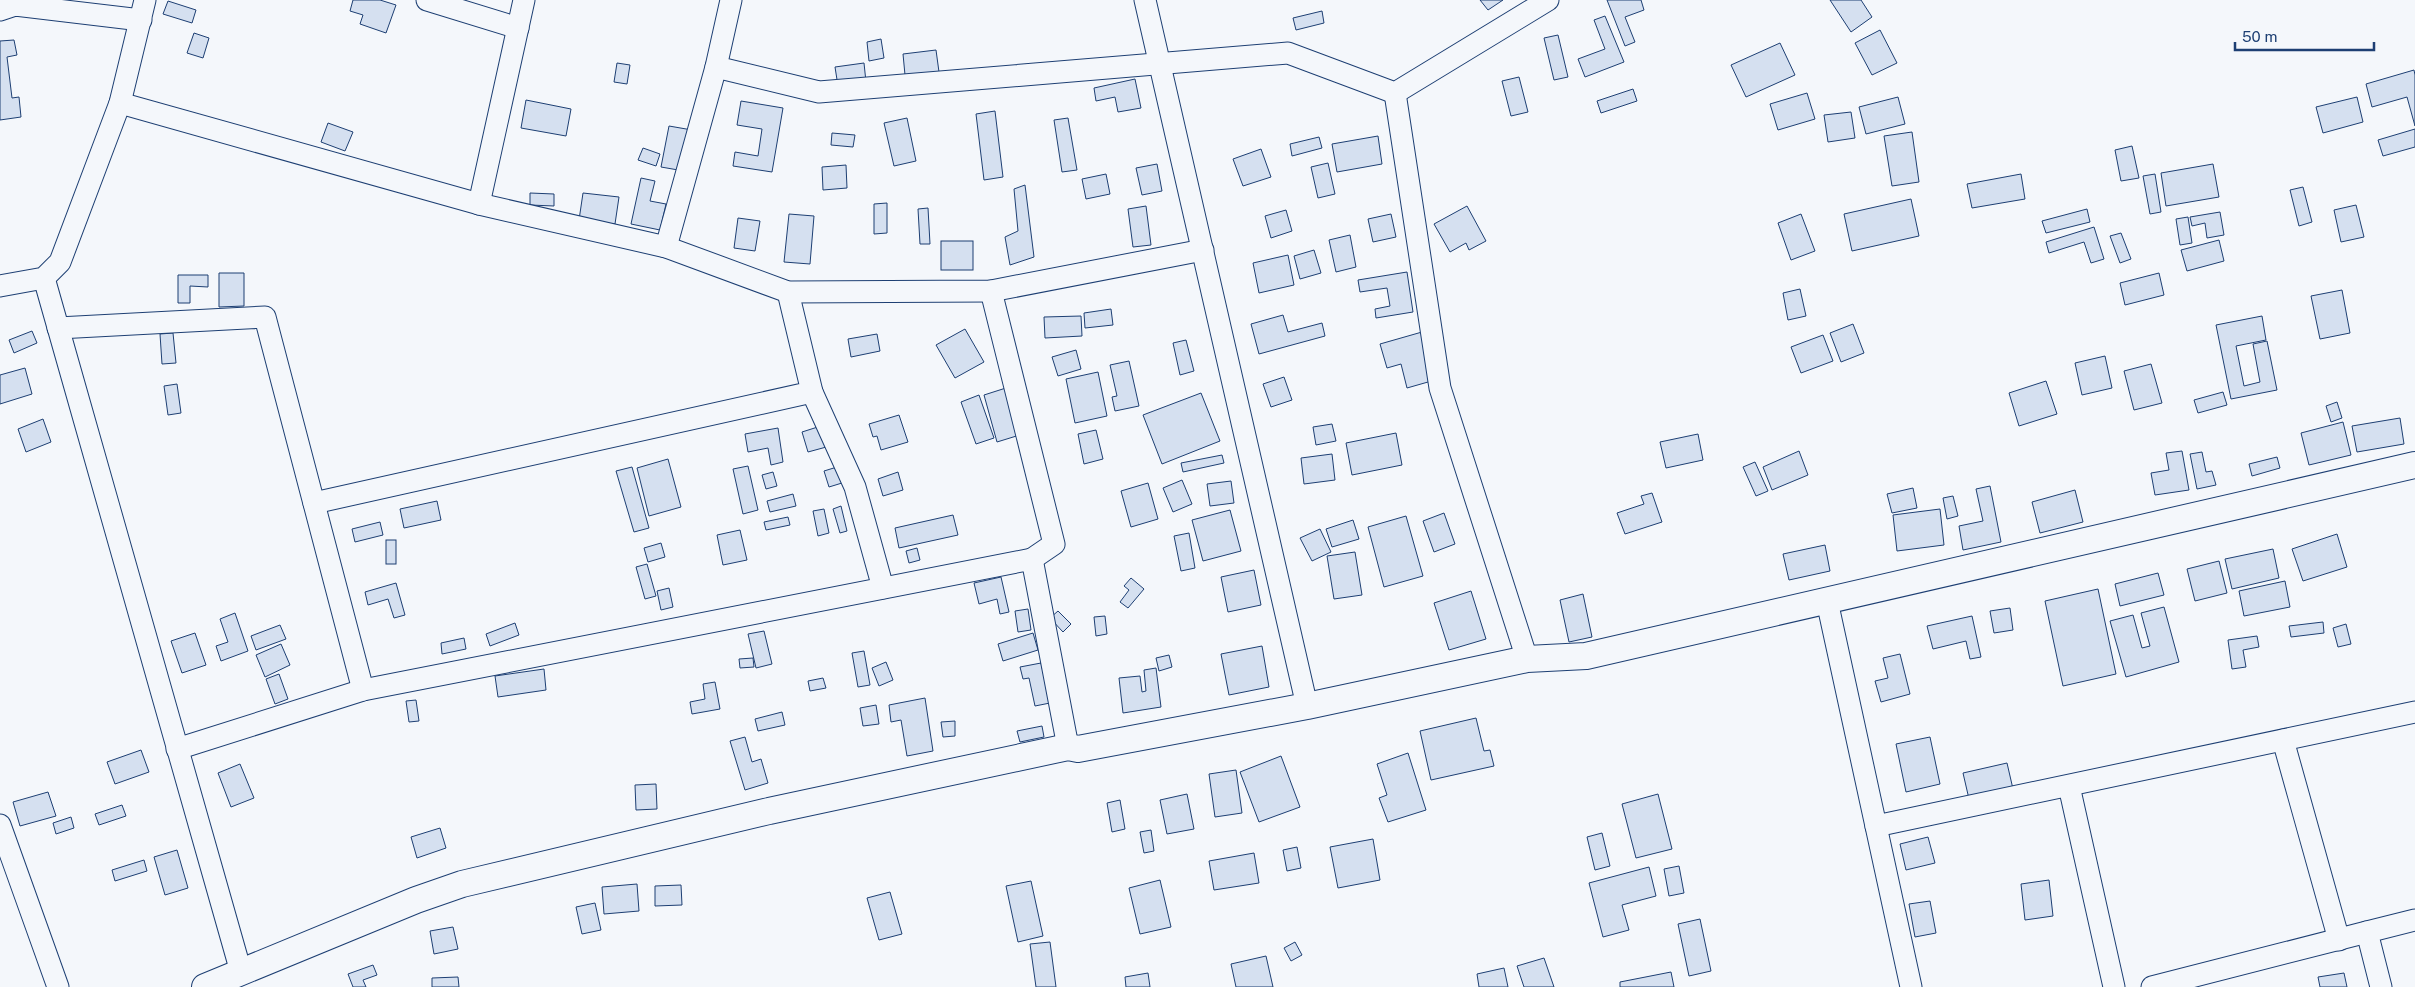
<svg xmlns="http://www.w3.org/2000/svg" width="2415" height="987" viewBox="0 0 2415 987" font-family="'Public Sans',sans-serif">
  <style>
    .building { fill: #d5e0f0; stroke: #1d3f73 }
    .lines { fill: none; stroke-linecap: round; stroke-linejoin: round }
    .minor-casing { stroke: #1d3f73; stroke-width: 23 }
    .major-casing { stroke: #1d3f73; stroke-width: 28 }
    .minor { stroke: #f4f7fb; stroke-width: 21 }
    .major { stroke: #f4f7fb; stroke-width: 26 }
  </style>
  <rect width="100%" height="100%" fill="#f4f7fb"/>
  <g class="building">
    <polygon points="353,0 380,0 396,5 386,33 360,24 363,15 350,11"/>
    <polygon points="1480,0 1503,0 1488,10"/>
    <polygon points="1607,0 1641,0 1644,10 1625,17 1635,42 1625,46"/>
    <polygon points="1830,0 1861,0 1872,17 1851,32"/>
    <polygon points="168,1 196,10 192,23 163,14"/>
    <polygon points="1322,11 1324,23 1296,30 1293,18"/>
    <polygon points="1605,16 1624,62 1585,77 1578,59 1605,49 1594,20"/>
    <polygon points="1880,30 1897,63 1872,75 1855,43"/>
    <polygon points="194,33 209,38 203,58 187,53"/>
    <polygon points="1558,35 1568,77 1554,80 1544,38"/>
    <polygon points="881,39 884,58 869,61 867,42"/>
    <polygon points="14,40 17,55 7,57 12,98 19,97 21,117 0,120 0,41"/>
    <polygon points="1780,43 1795,75 1746,97 1731,65"/>
    <polygon points="936,50 939,72 905,75 903,54"/>
    <polygon points="617,63 630,65 627,84 614,82"/>
    <polygon points="864,63 866,82 838,86 835,67"/>
    <polygon points="2414,70 2415,75 2415,126 2407,97 2372,107 2366,84"/>
    <polygon points="1519,77 1528,112 1511,116 1502,81"/>
    <polygon points="1135,79 1141,108 1118,112 1115,97 1096,101 1094,88"/>
    <polygon points="1633,89 1637,101 1601,113 1597,101"/>
    <polygon points="1807,93 1815,119 1778,130 1770,104"/>
    <polygon points="1898,97 1905,124 1866,134 1859,107"/>
    <polygon points="2357,97 2363,122 2323,133 2316,107"/>
    <polygon points="526,100 571,109 566,136 521,128"/>
    <polygon points="741,101 783,108 772,172 733,166 735,152 758,156 762,129 737,125"/>
    <polygon points="995,111 1003,177 984,180 976,114"/>
    <polygon points="1851,112 1855,138 1828,142 1824,115"/>
    <polygon points="907,118 916,161 894,166 884,123"/>
    <polygon points="1068,118 1077,170 1062,172 1054,120"/>
    <polygon points="328,123 353,132 345,151 321,142"/>
    <polygon points="669,126 692,130 684,171 661,167"/>
    <polygon points="2415,129 2415,147 2383,156 2378,140"/>
    <polygon points="1912,132 1919,182 1892,186 1884,136"/>
    <polygon points="832,133 855,135 853,147 831,145"/>
    <polygon points="1378,136 1382,164 1337,172 1332,144"/>
    <polygon points="1319,137 1322,148 1292,156 1290,144"/>
    <polygon points="2132,146 2139,178 2121,181 2115,150"/>
    <polygon points="643,148 660,154 656,166 638,160"/>
    <polygon points="1261,149 1271,177 1243,186 1233,159"/>
    <polygon points="1328,163 1335,194 1318,198 1311,167"/>
    <polygon points="1157,164 1162,191 1142,195 1136,168"/>
    <polygon points="2213,164 2219,197 2166,206 2161,173"/>
    <polygon points="846,165 847,188 823,190 822,167"/>
    <polygon points="1106,174 1110,194 1086,199 1082,179"/>
    <polygon points="2021,174 2025,199 1972,208 1967,184"/>
    <polygon points="2155,174 2161,212 2150,214 2143,176"/>
    <polygon points="641,178 655,181 650,201 666,204 660,230 631,224"/>
    <polygon points="1025,185 1034,257 1010,265 1005,237 1018,231 1014,189"/>
    <polygon points="2303,187 2312,222 2299,226 2290,190"/>
    <polygon points="530,193 554,194 554,206 530,205"/>
    <polygon points="583,193 619,197 615,224 579,220"/>
    <polygon points="1911,199 1919,236 1852,251 1844,214"/>
    <polygon points="887,203 887,233 874,234 874,204"/>
    <polygon points="2356,205 2364,237 2341,242 2334,210"/>
    <polygon points="1146,206 1151,245 1133,247 1128,209"/>
    <polygon points="1467,206 1486,241 1469,250 1466,243 1450,252 1434,224"/>
    <polygon points="928,208 930,244 920,244 918,209"/>
    <polygon points="2087,209 2090,222 2046,233 2042,221"/>
    <polygon points="1286,210 1292,231 1271,238 1265,216"/>
    <polygon points="2220,212 2224,235 2207,238 2205,223 2192,226 2190,217"/>
    <polygon points="789,214 814,216 810,264 784,262"/>
    <polygon points="1391,214 1396,237 1373,242 1368,219"/>
    <polygon points="1801,214 1815,251 1791,260 1778,223"/>
    <polygon points="2188,217 2192,243 2180,245 2176,219"/>
    <polygon points="738,218 760,221 755,251 734,248"/>
    <polygon points="2094,227 2104,259 2091,263 2084,242 2049,253 2046,242"/>
    <polygon points="2121,233 2131,259 2120,263 2110,236"/>
    <polygon points="1350,235 1356,267 1336,272 1329,240"/>
    <polygon points="2219,240 2224,261 2187,271 2181,250"/>
    <rect x="941" y="241" width="32" height="29"/>
    <polygon points="1314,250 1321,273 1300,279 1294,256"/>
    <polygon points="1288,255 1294,285 1259,293 1253,263"/>
    <polygon points="1407,272 1413,312 1376,318 1375,309 1390,306 1387,288 1360,292 1358,280"/>
    <polygon points="219,273 244,273 244,306 219,307"/>
    <polygon points="2159,273 2164,295 2125,305 2120,283"/>
    <polygon points="178,275 208,275 208,287 190,286 190,303 178,303"/>
    <polygon points="1800,289 1806,316 1788,320 1783,293"/>
    <polygon points="2342,290 2350,333 2320,339 2311,296"/>
    <polygon points="1111,309 1113,325 1085,328 1084,313"/>
    <polygon points="1283,315 1288,332 1322,323 1325,336 1259,354 1251,324"/>
    <polygon points="1081,316 1082,336 1045,338 1044,317"/>
    <polygon points="2262,316 2266,340 2236,346 2244,386 2260,382 2253,344 2267,341 2277,390 2231,399 2216,325"/>
    <polygon points="1853,324 1864,353 1841,362 1830,333"/>
    <polygon points="965,329 984,362 955,378 936,345"/>
    <polygon points="32,331 37,343 14,353 9,340"/>
    <polygon points="1422,332 1435,380 1407,388 1401,364 1387,368 1380,344"/>
    <polygon points="173,333 176,363 162,364 160,334"/>
    <polygon points="877,334 880,351 851,357 848,339"/>
    <polygon points="1823,335 1833,361 1801,373 1791,347"/>
    <polygon points="1186,340 1194,371 1180,375 1173,343"/>
    <polygon points="1076,350 1081,369 1058,376 1052,357"/>
    <polygon points="2105,356 2112,388 2082,395 2075,363"/>
    <polygon points="1129,361 1139,406 1115,411 1112,397 1117,396 1110,365"/>
    <polygon points="2151,364 2162,403 2134,410 2124,371"/>
    <polygon points="25,368 32,394 0,404 0,375"/>
    <polygon points="1098,372 1107,416 1075,423 1066,379"/>
    <polygon points="1284,377 1292,400 1271,407 1263,384"/>
    <polygon points="2046,381 2057,414 2019,426 2009,393"/>
    <polygon points="177,384 181,413 168,415 164,386"/>
    <polygon points="1009,387 1023,434 997,442 984,395"/>
    <polygon points="2223,392 2227,405 2198,413 2194,400"/>
    <polygon points="1201,393 1220,441 1162,464 1143,415"/>
    <polygon points="979,395 994,438 976,444 961,402"/>
    <polygon points="2337,402 2342,418 2331,422 2326,406"/>
    <polygon points="899,415 908,442 881,450 877,436 873,437 869,424"/>
    <polygon points="2400,418 2404,444 2357,452 2352,426"/>
    <polygon points="43,419 51,442 26,452 18,429"/>
    <polygon points="2343,422 2351,455 2309,465 2301,433"/>
    <polygon points="1332,424 1336,441 1316,445 1313,427"/>
    <polygon points="824,425 830,446 808,452 802,432"/>
    <polygon points="778,428 783,462 771,465 768,448 748,452 745,434"/>
    <polygon points="1096,430 1103,459 1084,464 1078,434"/>
    <polygon points="1396,433 1402,465 1352,475 1346,443"/>
    <polygon points="1698,434 1703,460 1666,468 1660,442"/>
    <polygon points="1799,451 1808,475 1772,490 1763,467"/>
    <polygon points="2182,451 2189,490 2155,495 2151,473 2169,470 2166,453"/>
    <polygon points="2202,452 2206,472 2212,471 2216,485 2197,489 2190,454"/>
    <polygon points="1332,454 1335,480 1304,484 1301,458"/>
    <polygon points="1222,455 1224,463 1183,472 1181,463"/>
    <polygon points="2277,457 2280,468 2252,476 2249,464"/>
    <polygon points="668,459 681,507 649,516 637,468"/>
    <polygon points="1755,462 1768,491 1756,496 1743,467"/>
    <polygon points="748,466 758,510 743,514 733,469"/>
    <polygon points="632,467 649,528 634,532 616,471"/>
    <polygon points="837,467 842,483 829,487 824,471"/>
    <polygon points="773,472 777,486 766,489 762,475"/>
    <polygon points="898,472 903,490 883,496 878,479"/>
    <polygon points="1182,480 1192,504 1173,512 1163,488"/>
    <polygon points="1231,481 1234,503 1210,506 1207,484"/>
    <polygon points="1148,483 1158,519 1131,527 1121,491"/>
    <polygon points="1990,486 2001,542 1963,550 1959,526 1983,521 1976,489"/>
    <polygon points="1913,488 1917,508 1892,513 1887,494"/>
    <polygon points="2075,490 2083,522 2040,533 2032,502"/>
    <polygon points="1652,493 1662,522 1625,534 1617,513 1644,504 1641,496"/>
    <polygon points="793,494 796,506 770,512 767,501"/>
    <polygon points="1953,496 1958,516 1947,519 1943,498"/>
    <polygon points="437,501 441,520 404,528 400,509"/>
    <polygon points="841,506 847,531 840,533 833,509"/>
    <polygon points="824,509 829,533 818,536 813,511"/>
    <polygon points="1940,509 1944,545 1897,551 1893,515"/>
    <polygon points="1230,510 1241,551 1203,561 1192,520"/>
    <polygon points="1444,513 1455,544 1434,552 1423,521"/>
    <polygon points="953,515 958,535 899,548 895,528"/>
    <polygon points="1406,516 1423,576 1384,587 1368,527"/>
    <polygon points="788,517 790,525 766,530 764,522"/>
    <polygon points="1353,520 1359,539 1332,547 1326,529"/>
    <polygon points="380,522 383,535 355,542 352,529"/>
    <polygon points="1320,529 1331,552 1312,561 1300,538"/>
    <polygon points="740,530 747,560 723,565 717,535"/>
    <polygon points="1189,533 1195,568 1181,571 1174,536"/>
    <polygon points="2337,534 2347,567 2303,581 2292,549"/>
    <rect x="386" y="540" width="10" height="24"/>
    <polygon points="661,543 665,557 648,562 644,548"/>
    <polygon points="1825,545 1830,571 1789,580 1783,554"/>
    <polygon points="917,548 920,560 909,563 906,551"/>
    <polygon points="2273,549 2279,578 2232,589 2225,559"/>
    <polygon points="1355,552 1362,595 1334,599 1327,556"/>
    <polygon points="2219,561 2227,593 2195,601 2187,569"/>
    <polygon points="647,564 656,596 645,599 636,567"/>
    <polygon points="1254,570 1261,605 1228,612 1221,577"/>
    <polygon points="2158,573 2164,595 2120,606 2115,584"/>
    <polygon points="1001,577 1009,612 1000,614 997,599 979,604 974,583"/>
    <polygon points="1131,578 1144,589 1128,608 1120,602 1129,590 1124,586"/>
    <polygon points="2285,581 2290,607 2244,616 2239,591"/>
    <polygon points="396,583 405,615 394,618 388,599 368,605 365,592"/>
    <polygon points="669,588 673,607 661,610 657,591"/>
    <polygon points="2098,589 2116,674 2063,686 2045,601"/>
    <polygon points="1471,591 1486,639 1449,650 1434,603"/>
    <polygon points="1583,594 1592,637 1569,642 1560,600"/>
    <polygon points="2164,607 2179,662 2126,677 2110,621 2133,615 2142,648 2150,646 2141,613"/>
    <polygon points="2010,608 2013,630 1994,633 1990,611"/>
    <polygon points="1028,609 1031,630 1018,632 1015,611"/>
    <polygon points="1058,611 1071,624 1063,632 1050,618"/>
    <polygon points="235,613 248,651 221,661 216,646 228,642 220,619"/>
    <polygon points="1105,616 1107,634 1096,636 1094,617"/>
    <polygon points="1972,616 1981,657 1970,659 1966,641 1933,649 1927,626"/>
    <polygon points="2323,622 2324,633 2291,637 2289,626"/>
    <polygon points="515,623 519,635 490,646 486,634"/>
    <polygon points="2346,624 2351,644 2338,647 2333,628"/>
    <polygon points="280,625 286,639 256,650 251,636"/>
    <polygon points="764,631 772,664 756,668 748,634"/>
    <polygon points="195,633 206,665 182,673 171,641"/>
    <polygon points="1033,633 1038,650 1003,661 998,644"/>
    <polygon points="2257,636 2259,647 2243,650 2246,667 2232,669 2228,640"/>
    <polygon points="464,638 466,649 442,654 441,643"/>
    <polygon points="281,644 290,665 265,677 256,655"/>
    <polygon points="1262,646 1269,687 1229,695 1221,654"/>
    <polygon points="864,651 870,685 858,687 852,653"/>
    <polygon points="1900,654 1910,694 1881,702 1875,681 1888,678 1883,658"/>
    <polygon points="1169,655 1172,667 1159,671 1156,658"/>
    <polygon points="753,658 754,667 740,668 739,659"/>
    <polygon points="886,662 893,680 879,686 872,668"/>
    <polygon points="1041,663 1050,703 1035,706 1029,678 1023,679 1020,667"/>
    <polygon points="1156,668 1161,707 1123,713 1119,678 1140,676 1142,692 1146,691 1144,670"/>
    <polygon points="544,669 546,690 498,697 495,676"/>
    <polygon points="279,674 288,699 275,704 266,679"/>
    <polygon points="823,678 826,688 810,691 808,681"/>
    <polygon points="715,682 720,709 692,714 690,702 705,699 703,684"/>
    <polygon points="925,698 933,751 907,756 901,720 891,722 889,705"/>
    <polygon points="416,700 419,721 409,722 406,701"/>
    <polygon points="876,705 879,724 863,726 860,708"/>
    <polygon points="782,712 785,725 758,731 755,719"/>
    <polygon points="1476,718 1484,751 1490,750 1494,766 1431,780 1420,731"/>
    <polygon points="955,721 955,736 943,737 941,722"/>
    <polygon points="1042,726 1044,737 1020,742 1017,731"/>
    <polygon points="745,737 752,762 761,759 768,783 745,790 730,741"/>
    <polygon points="1930,737 1940,784 1906,792 1896,744"/>
    <polygon points="141,750 149,772 115,784 107,762"/>
    <polygon points="1408,753 1426,810 1388,822 1379,798 1387,795 1377,764"/>
    <polygon points="1281,756 1300,807 1259,822 1240,772"/>
    <polygon points="2007,763 2013,789 1969,799 1963,773"/>
    <polygon points="240,764 254,798 231,807 218,773"/>
    <polygon points="1236,770 1242,813 1215,817 1209,774"/>
    <polygon points="656,784 657,809 636,810 635,785"/>
    <polygon points="48,792 56,816 20,826 13,802"/>
    <polygon points="1187,794 1194,829 1167,834 1160,800"/>
    <polygon points="1658,794 1672,849 1636,858 1622,804"/>
    <polygon points="1120,800 1125,829 1112,832 1107,803"/>
    <polygon points="122,805 126,816 99,825 95,814"/>
    <polygon points="71,817 74,828 56,834 53,823"/>
    <polygon points="440,828 446,848 417,858 411,837"/>
    <polygon points="1151,830 1154,851 1144,853 1140,832"/>
    <polygon points="1602,833 1610,866 1595,870 1587,837"/>
    <polygon points="1928,837 1935,863 1906,870 1900,844"/>
    <polygon points="1373,839 1380,880 1338,888 1330,847"/>
    <polygon points="1297,847 1301,868 1287,871 1283,850"/>
    <polygon points="177,850 188,888 165,895 154,857"/>
    <polygon points="1254,853 1259,883 1214,890 1209,861"/>
    <polygon points="144,860 147,871 115,881 112,870"/>
    <polygon points="1679,866 1684,893 1669,896 1664,869"/>
    <polygon points="1649,867 1656,896 1622,905 1629,930 1603,937 1589,883"/>
    <polygon points="1160,880 1171,927 1140,934 1129,888"/>
    <polygon points="2049,880 2053,916 2025,920 2021,884"/>
    <polygon points="1031,881 1043,936 1018,942 1006,886"/>
    <polygon points="637,884 639,911 604,914 602,887"/>
    <polygon points="681,885 682,905 655,906 655,886"/>
    <polygon points="890,892 902,934 879,940 867,898"/>
    <polygon points="1930,901 1936,933 1915,937 1909,904"/>
    <polygon points="595,903 601,930 582,934 576,907"/>
    <polygon points="1700,919 1711,971 1689,976 1678,924"/>
    <polygon points="453,927 458,949 434,954 430,931"/>
    <polygon points="1050,942 1056,987 1036,987 1030,944"/>
    <polygon points="1295,942 1302,955 1291,961 1284,948"/>
    <polygon points="1266,956 1273,987 1236,987 1231,964"/>
    <polygon points="1544,958 1554,987 1524,987 1517,966"/>
    <polygon points="373,965 377,975 363,980 366,987 353,987 348,974"/>
    <polygon points="1504,968 1508,987 1479,987 1477,974"/>
    <polygon points="1671,972 1674,987 1620,987 1620,982"/>
    <polygon points="1148,973 1150,987 1126,987 1125,977"/>
    <polygon points="2344,973 2347,987 2320,987 2318,977"/>
    <polygon points="458,977 459,987 432,987 432,978"/>
  </g>
  <g class="lines">
    <g class="minor-casing">
      <g id="minor">
        <polyline points="427,0 518,28"/>
        <polyline points="731,0 716,67 819,92 1288,53 1395,93 1548,0"/>
        <polyline points="1145,0 1307,706"/>
        <polyline points="0,10 15,5 141,20"/>
        <polyline points="1395,93 1440,388 1527,659"/>
        <polyline points="120,103 479,204 666,247 788,292 991,291 1203,250"/>
        <polyline points="479,204 524,0"/>
        <polyline points="666,247 716,67"/>
        <polyline points="44,278 241,972"/>
        <polyline points="0,286 44,278 60,262 120,103 145,0"/>
        <polyline points="991,291 1054,544 1032,559"/>
        <polyline points="58,328 265,317 363,690"/>
        <polyline points="812,392 855,487 883,588"/>
        <polyline points="314,503 812,392 788,292"/>
        <polyline points="1827,601 1911,987"/>
        <polyline points="2283,740 2339,940"/>
        <polyline points="177,749 363,690 1032,559 1068,747"/>
        <polyline points="2069,786 2114,987"/>
        <polyline points="0,825 58,987"/>
        <polyline points="1876,826 2415,712"/>
        <polyline points="2152,987 2367,932"/>
        <polyline points="2381,987 2367,932 2415,920"/>
      </g>
    </g>
    <g class="major-casing">
      <polyline id="major" points="205,987 416,900 462,884 769,811 1068,747 1078,749 1307,706 1527,659 1586,656 2415,465"/>
    </g>
    <use href="#minor" class="minor"/>
    <use href="#major" class="major"/>
  </g>
  <path d="M2235 42v8h139v-8" fill="none" stroke="#1d3f73" stroke-width="2.5"/>
  <text x="2242" y="42" font-size="15" fill="#1d3f73" stroke="#f4f7fb" stroke-width="4" paint-order="stroke">50 m</text>
</svg>
